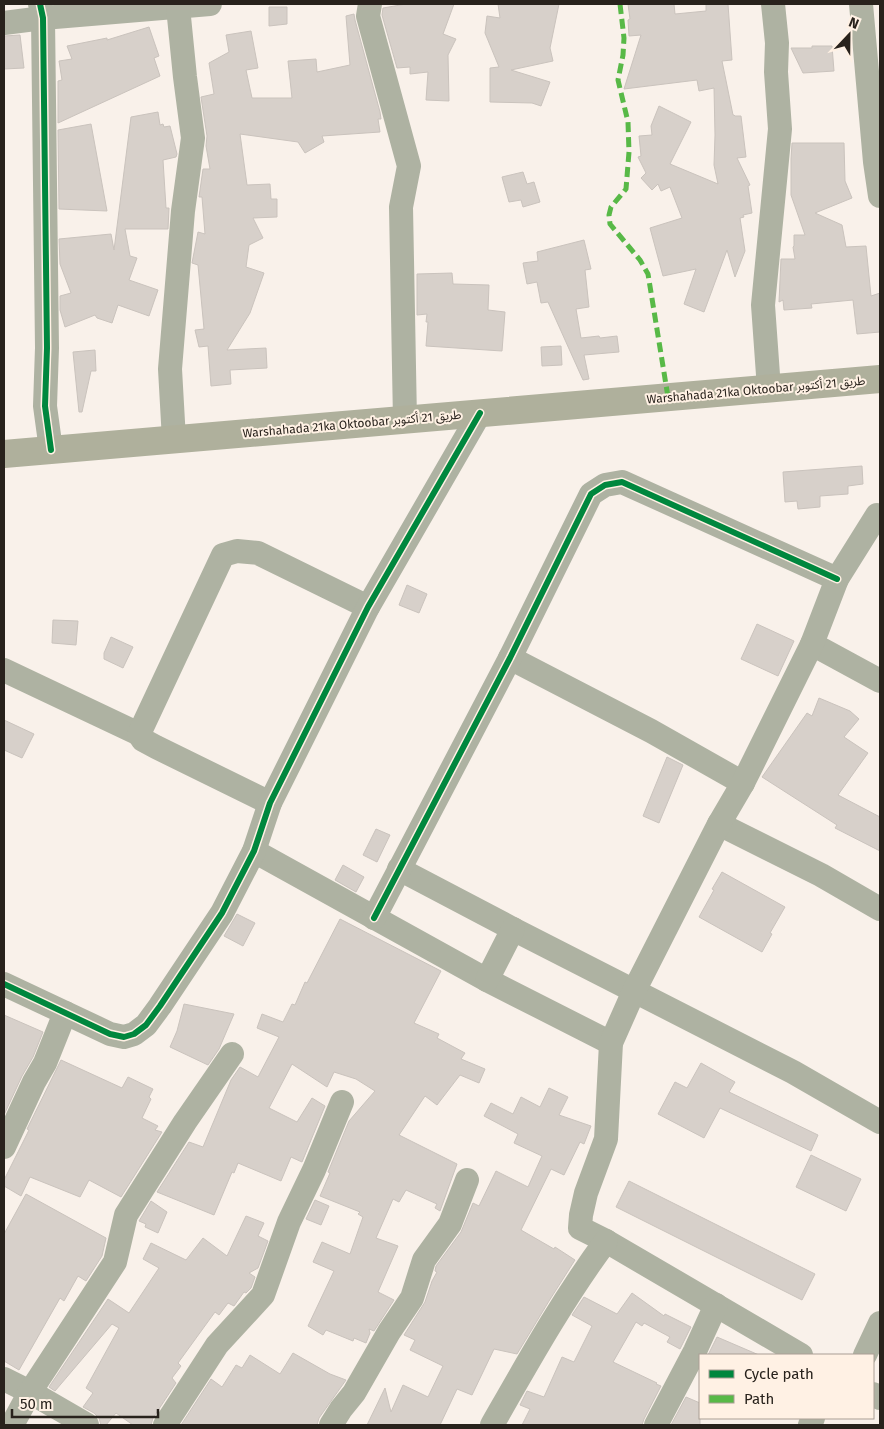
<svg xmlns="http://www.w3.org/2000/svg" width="884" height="1429" viewBox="0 0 884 1429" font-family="'Fira Sans','Noto Sans Arabic',sans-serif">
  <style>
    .building { fill: #d7d0ca; stroke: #cac3bd }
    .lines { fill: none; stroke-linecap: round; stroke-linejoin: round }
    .minor { stroke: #aeb2a2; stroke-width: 24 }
    .major { stroke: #afb09c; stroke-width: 28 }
    .quiet { stroke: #58b947; stroke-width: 5; stroke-dasharray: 10 5; stroke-linecap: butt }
    .cycleway-casing { stroke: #fff1e4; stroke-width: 9 }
    .cycleway { stroke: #00873e; stroke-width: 6 }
    .labels { text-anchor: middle; stroke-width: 4; stroke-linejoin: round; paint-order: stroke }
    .street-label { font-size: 12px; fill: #28221c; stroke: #fff1e4 }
  </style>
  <rect width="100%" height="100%" fill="#f9f1ea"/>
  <g class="building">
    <polygon points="406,4 454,4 443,34 456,39 448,55 449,101 426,100 428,72 410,74 410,67 397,68 382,15 383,8"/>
    <polygon points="498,4 559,4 550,48 553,61 511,70 550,82 541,106 532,103 490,102 490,68 499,67 485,33 487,16 500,18"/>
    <polygon points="628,4 674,4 675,14 706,11 706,4 728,4 732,60 722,61 733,115 734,115 735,116 741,116 746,157 737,158 750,185 748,186 752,213 743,215 744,217 740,218 745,251 735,277 727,250 704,312 684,304 696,269 663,276 650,228 682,218 670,187 661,191 658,184 652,190 641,178 646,173 638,157 641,156 639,136 652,135 651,126 659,106 691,122 670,164 718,184 714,165 715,135 714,88 699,91 697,80 624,89 641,35 629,36 628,20 630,19"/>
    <polygon points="269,7 287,7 287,24 269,26"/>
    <polygon points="354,14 355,20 380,112 381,119 378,119 380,132 322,136 324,142 305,153 298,142 240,134 247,185 270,184 271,199 277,199 277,217 253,218 263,238 249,245 246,267 264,273 250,313 227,350 266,348 267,368 230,370 231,384 211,386 208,346 199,347 195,330 204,329 198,265 192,263 198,232 205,234 202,197 199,197 203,169 210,169 206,146 207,136 201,97 214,94 209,63 229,52 226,35 251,31 258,68 246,70 252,98 292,98 288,61 316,59 317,72 350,65 346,16"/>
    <polygon points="149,27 159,56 154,58 160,76 58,123 58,81 62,80 59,61 72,59 67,46 107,38 107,40"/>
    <polygon points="20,35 24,68 4,69 4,36"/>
    <polygon points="812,46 832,46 834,71 803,73 791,48 812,48"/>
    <polygon points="158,112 160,125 163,124 164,127 170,126 177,154 176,157 163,160 166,208 169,208 168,229 125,229 130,256 137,258 129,280 158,290 149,316 118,305 112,323 97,318 95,315 65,327 60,310 60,296 71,293 60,264 59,239 111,234 114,250 131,117"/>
    <polygon points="91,124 107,211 59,209 58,130"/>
    <polygon points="792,143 844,143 845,181 852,198 815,213 842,225 846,247 866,246 871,296 880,293 880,332 857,334 853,300 811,304 812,308 784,310 783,300 779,302 781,259 795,259 793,247 794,246 794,235 805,235 791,195 791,159"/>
    <polygon points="523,172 527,184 534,182 540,202 523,207 521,200 509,202 502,177"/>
    <polygon points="584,240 591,269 585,270 589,307 576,309 581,338 599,336 600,338 617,336 619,352 584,355 589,379 583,380 548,302 541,303 537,282 527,284 523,263 538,261 537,252"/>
    <polygon points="452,273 453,284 489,285 488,310 505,312 502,351 426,346 428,322 426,322 427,314 417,315 417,274"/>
    <polygon points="561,346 562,365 542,366 541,347"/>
    <polygon points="95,350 96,371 91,371 82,412 79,412 73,352"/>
    <polygon points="862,466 863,484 848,486 848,494 820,496 820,507 798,509 797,501 785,502 783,472"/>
    <polygon points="407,585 427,594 419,613 399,605"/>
    <polygon points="53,620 78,621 76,645 52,643"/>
    <polygon points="757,624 794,641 778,676 741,659"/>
    <polygon points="111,637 133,647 123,668 104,659 104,653"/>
    <polygon points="819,698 850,711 859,719 844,737 868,753 838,795 880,817 880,851 835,828 837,825 762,777 807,713 812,716"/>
    <polygon points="4,720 34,734 22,758 4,750"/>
    <polygon points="667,757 683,765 659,823 643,816"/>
    <polygon points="376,829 390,835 377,862 363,855"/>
    <polygon points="343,865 364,877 356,892 335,880"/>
    <polygon points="722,872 785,907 770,933 772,934 762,952 699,917 714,890 712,889"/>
    <polygon points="237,914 255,923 243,946 224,936"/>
    <polygon points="340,919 441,971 414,1023 439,1034 437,1038 465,1053 461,1059 485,1069 479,1083 460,1075 437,1105 425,1096 399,1135 457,1164 440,1211 435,1208 437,1204 406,1190 399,1202 393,1199 376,1238 398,1246 378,1292 394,1300 374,1331 369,1329 370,1333 366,1343 354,1338 353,1341 326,1330 323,1335 308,1326 334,1271 313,1262 322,1242 350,1254 363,1217 358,1214 360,1212 320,1196 330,1173 328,1172 349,1121 375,1091 356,1079 334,1072 327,1087 292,1064 269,1108 297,1122 312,1098 325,1106 302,1162 291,1157 281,1181 238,1163 234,1173 232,1172 214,1215 157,1192 189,1142 203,1147 231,1080 240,1067 258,1077 279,1037 257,1028 262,1014 283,1022 292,1004 295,1005 305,982 307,983"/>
    <polygon points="184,1004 234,1014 219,1049 208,1065 170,1047 177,1031"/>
    <polygon points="4,1015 43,1032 33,1057 22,1076 4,1115"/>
    <polygon points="61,1060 122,1088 128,1077 153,1089 149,1097 151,1099 142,1118 158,1126 155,1130 162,1132 121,1197 89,1180 80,1197 30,1177 21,1196 4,1186 4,1180 29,1130 27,1129"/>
    <polygon points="701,1063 735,1082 729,1092 818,1135 811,1151 720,1108 704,1138 658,1114 675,1082 687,1088"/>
    <polygon points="549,1088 568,1097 559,1115 591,1126 584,1144 580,1142 564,1175 551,1169 521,1230 554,1249 555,1247 575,1260 549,1301 517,1354 494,1349 472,1395 457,1389 440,1425 367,1425 385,1388 391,1412 403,1385 428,1397 443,1366 410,1350 415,1340 404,1335 425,1302 432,1281 437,1272 435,1271 436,1266 461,1232 473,1203 479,1206 496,1171 528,1187 542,1156 514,1143 518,1134 484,1116 491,1103 513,1114 521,1097 540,1107"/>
    <polygon points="811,1155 861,1179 846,1211 796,1187"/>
    <polygon points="629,1181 815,1274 802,1300 616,1207"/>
    <polygon points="26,1194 106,1238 102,1256 86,1281 78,1276 64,1301 60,1298 19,1370 4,1361 4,1234"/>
    <polygon points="315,1200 329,1206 321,1225 306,1219"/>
    <polygon points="151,1201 167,1212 158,1233 145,1227 146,1224 139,1221"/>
    <polygon points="246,1216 264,1223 258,1236 268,1241 258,1268 249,1273 255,1277 251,1288 246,1293 244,1292 234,1306 228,1303 219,1315 215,1312 178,1363 181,1366 172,1378 176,1383 153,1418 151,1425 133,1425 116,1413 106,1425 101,1425 99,1418 94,1413 83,1407 93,1393 86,1388 119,1328 112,1324 55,1391 49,1387 108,1299 129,1313 159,1268 143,1259 151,1243 186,1260 203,1238 227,1256"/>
    <polygon points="632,1293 664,1316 665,1314 691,1327 680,1349 667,1342 670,1337 644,1323 642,1326 636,1322 613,1362 657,1383 656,1384 661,1386 644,1419 642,1425 522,1425 530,1409 520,1405 527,1391 544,1397 562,1357 574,1362 592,1326 572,1315 584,1297 617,1314"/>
    <polygon points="717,1337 759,1355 708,1355"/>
    <polygon points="293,1353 330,1374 346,1380 319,1418 317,1425 181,1425 211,1379 222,1387 236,1365 242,1368 250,1355 280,1374"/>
    <polygon points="686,1397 700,1403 700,1425 671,1425"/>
  </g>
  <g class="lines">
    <g class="minor">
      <polyline points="40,4 43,18 47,348 45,406 51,450"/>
      <polyline points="370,4 368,16 409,166 401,207 405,420"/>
      <polyline points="861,4 875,162 880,196"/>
      <polyline points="4,23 43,18 210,4"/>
      <polyline points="769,389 763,305 780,129 776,72 777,43 773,4"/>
      <polyline points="174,440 170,369 183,211 193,138 185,77 178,7"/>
      <polyline points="812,644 880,681"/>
      <polyline points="510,658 651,731 743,783"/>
      <polyline points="4,670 139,734"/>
      <polyline points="270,803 156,747 143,740 139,734 223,555 237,551 258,553 368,607"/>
      <polyline points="719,824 821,875 880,909"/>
      <polyline points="254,851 487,980 611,1043"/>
      <polyline points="399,869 513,929 793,1072 880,1122"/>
      <polyline points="374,918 510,658 591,494 605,485 622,482 837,579"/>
      <polyline points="487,980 513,929"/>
      <polyline points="4,984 110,1034 124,1037 134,1034 146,1025 160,1006 222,913 254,851 270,803 368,607 480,413"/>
      <polyline points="4,1147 34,1082 45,1063 65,1013"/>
      <polyline points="801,1355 606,1241 580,1228 581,1215 586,1193 606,1139 611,1043 634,991 719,824 743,783 812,644 837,579 877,515"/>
      <polyline points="865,1355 880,1323"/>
      <polyline points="4,1379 30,1392 87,1425"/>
      <polyline points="873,1394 880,1398"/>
      <polyline points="12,1425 30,1392 115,1262 126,1215 185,1122 232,1054"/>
      <polyline points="165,1425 217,1345 263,1295 289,1222 314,1170 342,1102"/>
      <polyline points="331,1425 341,1409 354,1393 389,1332 412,1298 424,1260 450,1224 467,1180"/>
      <path d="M492 1425C528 1362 563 1299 606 1241"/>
      <polyline points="656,1425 695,1351 716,1305"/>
      <polyline points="810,1425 813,1418"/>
    </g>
    <polyline class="major" points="4,454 880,379"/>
    <polyline class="quiet" points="620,4 624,38 623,55 618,80 628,122 629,152 626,189 611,207 609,215 610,224 640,260 648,274 668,397"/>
    <g class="cycleway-casing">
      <g id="cycleway">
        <polyline points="40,4 43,18 47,348 45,406 51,450"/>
        <polyline points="374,918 510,658 591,494 605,485 622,482 837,579"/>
        <polyline points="4,984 110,1034 124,1037 134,1034 146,1025 160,1006 222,913 254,851 270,803 368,607 480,413"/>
      </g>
    </g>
    <use href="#cycleway" class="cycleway"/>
  </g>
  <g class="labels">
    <g class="street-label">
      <text transform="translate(756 390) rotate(-5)" y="4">Warshahada 21ka Oktoobar طريق 21 أكتوبر</text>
      <text transform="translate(352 424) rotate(-5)" y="4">Warshahada 21ka Oktoobar طريق 21 أكتوبر</text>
    </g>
  </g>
  <rect width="884" height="1429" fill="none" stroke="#28221c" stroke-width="10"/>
  <rect x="699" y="1354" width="175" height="65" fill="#fff1e4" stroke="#a99e94"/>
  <rect x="709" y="1370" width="25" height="8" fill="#00873e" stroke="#a99e94"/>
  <text x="744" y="1379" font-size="15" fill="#28221c">Cycle path</text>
  <rect x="709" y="1395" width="25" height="8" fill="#58b947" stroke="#a99e94"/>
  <text x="744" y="1404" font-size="15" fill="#28221c">Path</text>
  <g transform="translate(849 35) rotate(22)" stroke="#fff1e4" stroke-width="4" paint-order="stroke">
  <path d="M0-4L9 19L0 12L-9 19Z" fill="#28221c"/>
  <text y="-8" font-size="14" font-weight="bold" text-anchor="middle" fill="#28221c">N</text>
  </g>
  <path d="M12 1409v8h146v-8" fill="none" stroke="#28221c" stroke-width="2.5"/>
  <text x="20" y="1409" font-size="15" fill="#28221c" stroke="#fff1e4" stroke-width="4" paint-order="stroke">50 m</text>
</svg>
